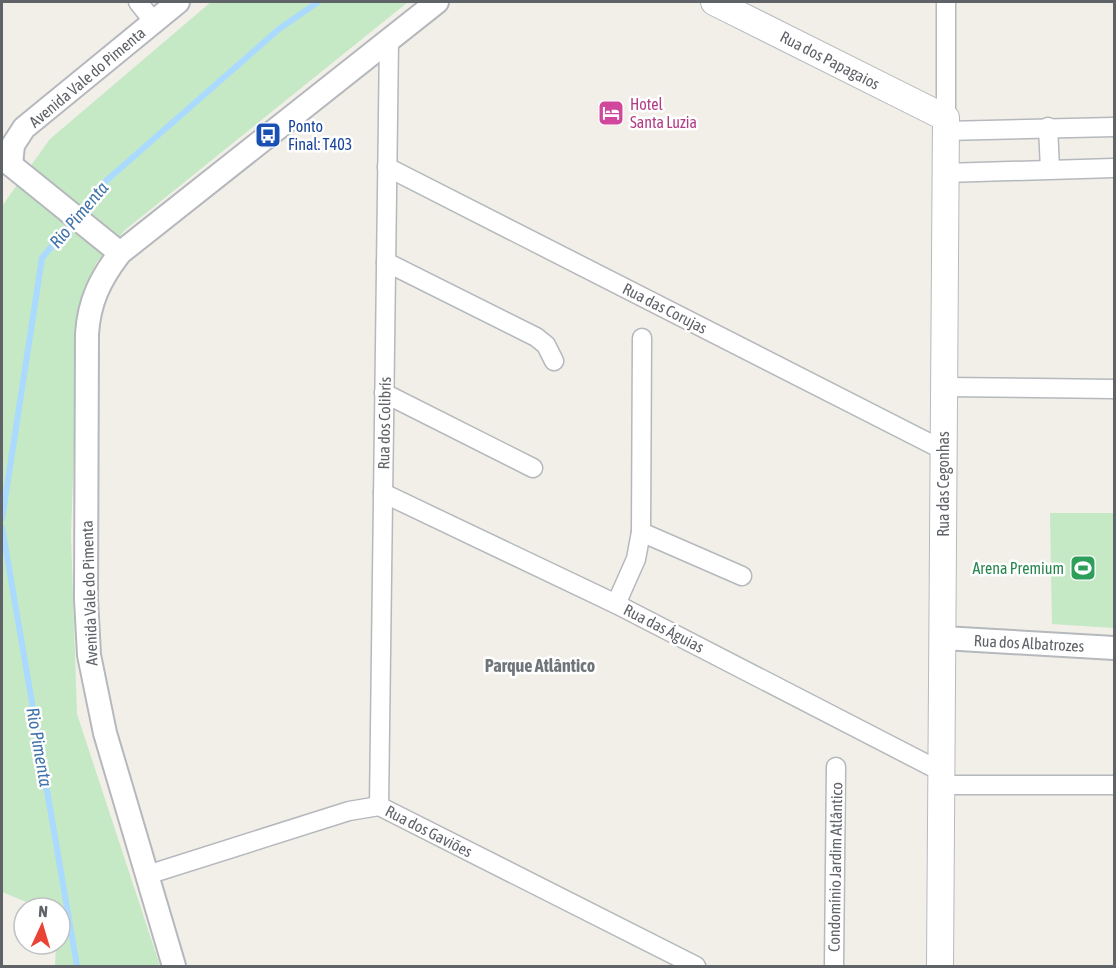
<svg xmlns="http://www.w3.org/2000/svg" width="1116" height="968" viewBox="0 0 1116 968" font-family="'Asap Condensed',sans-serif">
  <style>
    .green { fill: #c5e8c5 }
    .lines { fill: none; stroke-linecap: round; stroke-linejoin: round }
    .stream { stroke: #aadaff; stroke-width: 6 }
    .minor-casing { stroke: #b5b8bc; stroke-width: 21 }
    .tertiary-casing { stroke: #b5b8bc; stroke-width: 26 }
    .secondary-casing { stroke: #b6babf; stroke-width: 28 }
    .minor { stroke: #fff; stroke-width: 18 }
    .tertiary { stroke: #fff; stroke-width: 22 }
    .secondary { stroke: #fff; stroke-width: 26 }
    .labels { text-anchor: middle; stroke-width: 5; stroke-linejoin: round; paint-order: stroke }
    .street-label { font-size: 16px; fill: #5f6368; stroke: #fff }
    .hotel-label { font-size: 16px; fill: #b23c85; stroke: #fff; text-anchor: start }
    .transit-label { font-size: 16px; fill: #164399; stroke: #fff; text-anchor: start }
    .leisure-label { font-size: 16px; fill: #27864d; stroke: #fff; text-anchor: end }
    .water-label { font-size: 18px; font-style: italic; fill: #4174aa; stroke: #fff }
    .neighbourhood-label { font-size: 18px; font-weight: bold; fill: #70757a; stroke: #fff }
  </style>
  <rect width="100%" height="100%" fill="#f1efe8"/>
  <g class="green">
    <polygon points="211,2 408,2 125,230 97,262 84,288 78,329 71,535 77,714 160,966 55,966 56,944 60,944 60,908 41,908 2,892 2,206 50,139"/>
    <polygon points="1050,513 1114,513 1114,628 1052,624"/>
  </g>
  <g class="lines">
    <g class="stream">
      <polyline points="79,214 107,180 279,29 318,2"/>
      <polyline points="2,519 42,258 72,222"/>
      <polyline points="2,527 77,966"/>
    </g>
    <g class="minor-casing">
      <g id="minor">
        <polyline points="138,2 153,21"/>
        <polyline points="946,118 946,2"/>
        <polyline points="1048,127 1050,169"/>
        <polyline points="945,131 1114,127"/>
        <polyline points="387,167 943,450"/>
        <polyline points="945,173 1114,168"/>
        <polyline points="386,262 536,337 546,345 554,361"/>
        <polyline points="642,338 641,532 742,576"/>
        <polyline points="944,387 1114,389"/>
        <polyline points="384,393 533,468"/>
        <polyline points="383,493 616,604 942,772"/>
        <polyline points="616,604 636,559 641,532"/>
        <polyline points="942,785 1114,785"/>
        <polyline points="379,806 389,40"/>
        <polyline points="147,875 349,811 379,806 696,966"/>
        <polyline points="834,966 836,767"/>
      </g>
    </g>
    <g class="tertiary-casing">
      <g id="tertiary">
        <polyline points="11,165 13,145 24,128 178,2"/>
        <polyline points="11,165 120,253"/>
        <polyline points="943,638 1114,648"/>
        <path d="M174 966 105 733 89 655 86 599 87 334C89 302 100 279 120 253L437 2"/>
      </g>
    </g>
    <g class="secondary-casing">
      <polyline id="secondary" points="714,2 946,118 940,966"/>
    </g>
    <use href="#minor" class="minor"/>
    <use href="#tertiary" class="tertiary"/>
    <use href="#secondary" class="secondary"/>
  </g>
  <defs>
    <g id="hotel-square" transform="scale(1.35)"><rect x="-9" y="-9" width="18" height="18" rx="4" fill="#d1479c" stroke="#fff"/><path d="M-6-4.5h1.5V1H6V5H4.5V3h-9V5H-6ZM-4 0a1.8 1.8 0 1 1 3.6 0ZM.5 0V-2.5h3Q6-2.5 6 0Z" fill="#fff"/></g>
    <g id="bus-square" transform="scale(1.35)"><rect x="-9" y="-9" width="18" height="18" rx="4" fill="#1a4fb4" stroke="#fff"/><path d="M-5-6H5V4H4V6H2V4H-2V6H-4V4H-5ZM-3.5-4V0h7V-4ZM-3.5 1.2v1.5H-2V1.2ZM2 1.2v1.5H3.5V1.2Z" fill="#fff"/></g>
    <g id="stadium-square" transform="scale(1.35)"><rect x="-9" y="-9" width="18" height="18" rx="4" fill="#2e9e5b" stroke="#fff"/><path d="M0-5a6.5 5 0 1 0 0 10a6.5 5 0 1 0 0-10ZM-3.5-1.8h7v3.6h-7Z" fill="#fff"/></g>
  </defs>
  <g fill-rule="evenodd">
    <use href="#hotel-square" x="611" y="113"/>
    <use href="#bus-square" x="268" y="135"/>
    <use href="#stadium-square" x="1083" y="568"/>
  </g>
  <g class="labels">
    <g class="street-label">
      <text transform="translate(830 60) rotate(27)" y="6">Rua dos Papagaios</text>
      <text transform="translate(87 77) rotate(-40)" y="6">Avenida Vale do Pimenta</text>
      <text transform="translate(665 308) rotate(27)" y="6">Rua das Corujas</text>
      <text transform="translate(384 423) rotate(-89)" y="6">Rua dos Colibrís</text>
      <text transform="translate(943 484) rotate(-90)" y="6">Rua das Cegonhas</text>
      <text transform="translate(89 593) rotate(-92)" y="6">Avenida Vale do Pimenta</text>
      <text transform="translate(664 628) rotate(27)" y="6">Rua das Águias</text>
      <text transform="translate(1029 643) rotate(3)" y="6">Rua dos Albatrozes</text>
      <text transform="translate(429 831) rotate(27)" y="6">Rua dos Gaviões</text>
      <text transform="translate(835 867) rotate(-89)" y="6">Condomínio Jardim Atlântico</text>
    </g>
    <g class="hotel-label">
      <text x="630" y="110">Hotel<tspan x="630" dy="18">Santa Luzia</tspan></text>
    </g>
    <g class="transit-label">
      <text x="288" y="132">Ponto<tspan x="288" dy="18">Final: T403</tspan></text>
    </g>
    <g class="leisure-label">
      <text x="1064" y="574">Arena Premium</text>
    </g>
    <g class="water-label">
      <text transform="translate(79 215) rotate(-50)" y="6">Rio Pimenta</text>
      <text transform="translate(39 747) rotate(80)" y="6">Rio Pimenta</text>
    </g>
    <g class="neighbourhood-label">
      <text x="540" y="672">Parque Atlântico</text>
    </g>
  </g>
  <rect width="1116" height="968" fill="none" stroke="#5f6368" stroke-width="6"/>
  <g transform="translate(42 926) rotate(4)"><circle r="28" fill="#ffffff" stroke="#bfc1c3" stroke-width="1.5"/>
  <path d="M0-4.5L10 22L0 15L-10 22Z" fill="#ea4335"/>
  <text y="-9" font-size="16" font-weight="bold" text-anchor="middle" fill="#5f6368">N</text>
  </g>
</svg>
